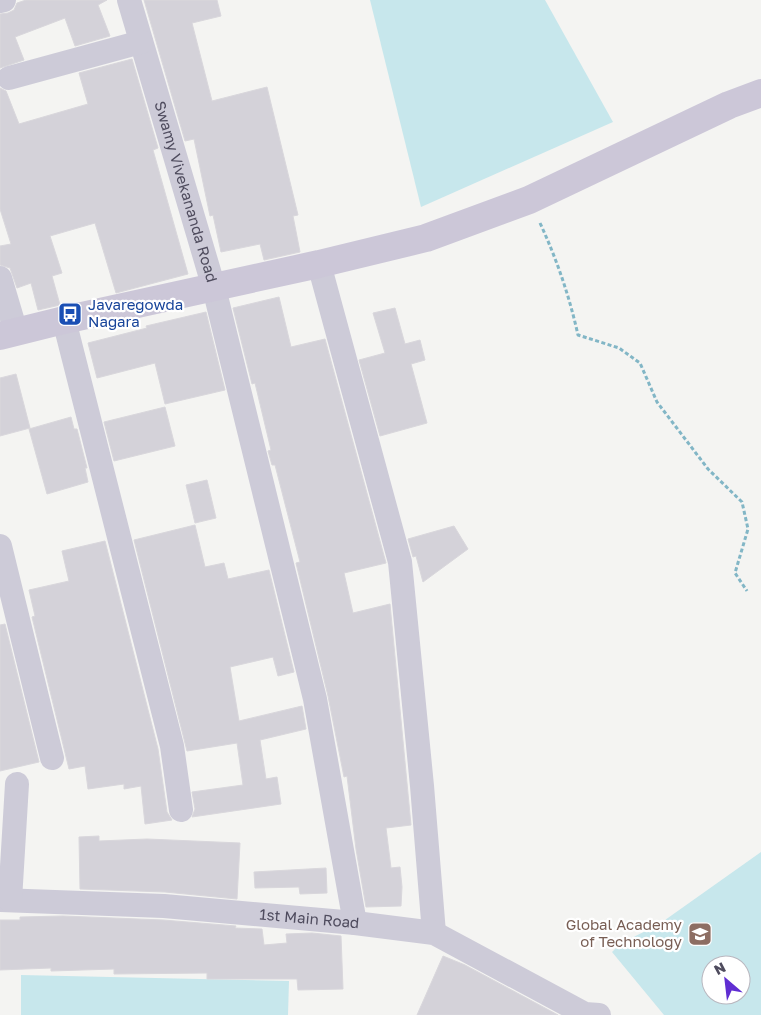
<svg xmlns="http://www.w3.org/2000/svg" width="761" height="1015" viewBox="0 0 761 1015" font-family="'Golos Text',sans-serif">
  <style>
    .green { fill: #c7e7ec; fill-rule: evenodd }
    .building { fill: #d4d2d9; stroke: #d9d7dc }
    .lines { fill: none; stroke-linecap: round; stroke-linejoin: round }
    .path { stroke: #82b6c6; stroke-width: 3; stroke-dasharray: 4 2.5; stroke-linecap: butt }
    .street { stroke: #cdcbd8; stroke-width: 24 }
    .secondary { stroke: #ccc7d8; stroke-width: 28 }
    .labels { text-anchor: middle; stroke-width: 4.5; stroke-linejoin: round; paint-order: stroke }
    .street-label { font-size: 15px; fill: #4f4c5e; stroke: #fff }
    .transit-label { font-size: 15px; fill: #164399; stroke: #fff; text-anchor: start }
    .education-label { font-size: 15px; fill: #785e54; stroke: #fff; text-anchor: end }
  </style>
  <rect width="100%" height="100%" fill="#f4f4f2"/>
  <g class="green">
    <polygon points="370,0 545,0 613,122 421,207"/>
    <path d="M761 852V1015H664L612 952 621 943 658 925ZM711 965H741V995H711Z"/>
    <polygon points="21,975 289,981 288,1015 21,1015"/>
  </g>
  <g class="building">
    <polygon points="26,0 107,0 98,5 110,36 75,46 65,18 15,37 24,60 0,68 0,14 8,13 14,10 17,3"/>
    <polygon points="144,0 217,0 221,16 192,23 212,101 267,87 298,215 293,216 300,252 264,260 260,244 221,252 213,215 210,216 194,139 185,141"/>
    <polygon points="132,59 158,148 153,150 188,274 116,293 95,223 50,236 62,273 52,276 60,305 38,310 31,283 17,288 10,268 0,265 0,246 11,244 0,209 0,88 6,91 19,124 88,104 79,73"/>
    <polygon points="279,297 291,347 325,339 386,563 344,573 353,613 390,604 411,825 386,828 391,868 400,867 402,887 401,906 366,907 356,849 347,776 344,777 328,696 296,563 300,562 275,465 272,465 268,451 271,450 255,383 252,384 233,308"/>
    <polygon points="395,308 405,344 420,340 425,360 411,364 427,423 380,436 359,360 385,353 373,313"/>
    <polygon points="206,312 225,390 165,404 155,363 97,378 88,343 147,328 146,326"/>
    <polygon points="16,374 30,428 0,436 0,378"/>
    <polygon points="165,407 175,446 114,461 104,422"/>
    <polygon points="71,417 74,429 77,429 87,468 85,468 88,482 47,494 29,429"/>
    <polygon points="207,480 216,518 195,523 186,485"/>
    <polygon points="195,525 205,567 224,563 228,579 269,570 294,672 278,676 273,657 230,667 239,721 302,706 306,729 260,740 266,779 277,777 281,804 192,817 195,809 192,792 243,785 237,743 187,751 134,540"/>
    <polygon points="454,526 468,549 423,582 416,556 413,557 408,539"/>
    <polygon points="105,541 158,749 167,812 172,820 145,824 141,786 124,789 124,784 88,789 85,766 69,769 32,617 35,616 29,590 69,581 62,551"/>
    <polygon points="5,624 39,762 0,771 0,625"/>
    <polygon points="99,836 99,841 147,839 240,843 237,899 165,892 80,889 79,837"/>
    <polygon points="326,868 327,893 300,894 299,887 255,888 254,872"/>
    <polygon points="63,916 163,920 236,926 235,928 262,929 264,945 287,943 286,934 312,933 341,936 343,989 298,990 297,979 207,979 207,973 114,974 114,969 51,971 51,968 0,970 0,920 20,920 20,917"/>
    <polygon points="443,956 465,965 558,1015 417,1015"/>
  </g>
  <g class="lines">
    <path class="path" d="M540 223C557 260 569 295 578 335L619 348 640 363 657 402 708 469 742 502 748 529 735 573 747 591"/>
    <g class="street">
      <path id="s1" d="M129 0 214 288 315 699 355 923"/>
      <polyline points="0,1 4,0"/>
      <polyline points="9,78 141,42"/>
      <polyline points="319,264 400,562 422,786 434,933"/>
      <polyline points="0,278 16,332"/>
      <polyline points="64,320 172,746 181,810"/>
      <polyline points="0,546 52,758"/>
      <path id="s2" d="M0 900 164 906 355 923 434 933 585 1014 599 1015"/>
      <polyline points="10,900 17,784"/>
    </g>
    <polyline class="secondary" points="0,336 64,320 319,264 426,238 529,200 729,105 761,93"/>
  </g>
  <defs>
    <g id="bus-square" transform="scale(1.25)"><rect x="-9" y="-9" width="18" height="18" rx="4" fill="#1a4fb4" stroke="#fff"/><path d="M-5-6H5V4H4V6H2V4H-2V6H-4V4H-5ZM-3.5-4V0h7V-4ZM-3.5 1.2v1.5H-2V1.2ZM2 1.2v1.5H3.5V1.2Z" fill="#fff"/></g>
    <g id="university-square" transform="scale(1.25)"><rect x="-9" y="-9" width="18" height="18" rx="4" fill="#8d6e63" stroke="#fff"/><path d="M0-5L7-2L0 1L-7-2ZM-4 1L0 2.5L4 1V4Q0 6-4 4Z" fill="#fff"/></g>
  </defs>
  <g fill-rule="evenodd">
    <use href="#bus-square" x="70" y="314"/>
    <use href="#university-square" x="700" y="934"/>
  </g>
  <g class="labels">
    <g class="street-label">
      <text dy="5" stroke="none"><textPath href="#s1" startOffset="200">Swamy Vivekananda Road</textPath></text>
      <text dy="5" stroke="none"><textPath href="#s2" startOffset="310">1st Main Road</textPath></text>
    </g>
    <g class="transit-label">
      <text x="88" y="310">Javaregowda<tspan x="88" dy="17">Nagara</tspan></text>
    </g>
    <g class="education-label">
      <text x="682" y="930">Global Academy<tspan x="682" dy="17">of Technology</tspan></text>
    </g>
  </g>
  <g transform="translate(726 980) rotate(332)"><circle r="24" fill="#ffffff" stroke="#b9b7bf"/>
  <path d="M0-4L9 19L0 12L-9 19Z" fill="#602ed2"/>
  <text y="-8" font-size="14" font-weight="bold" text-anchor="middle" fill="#4f4c5e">N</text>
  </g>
</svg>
